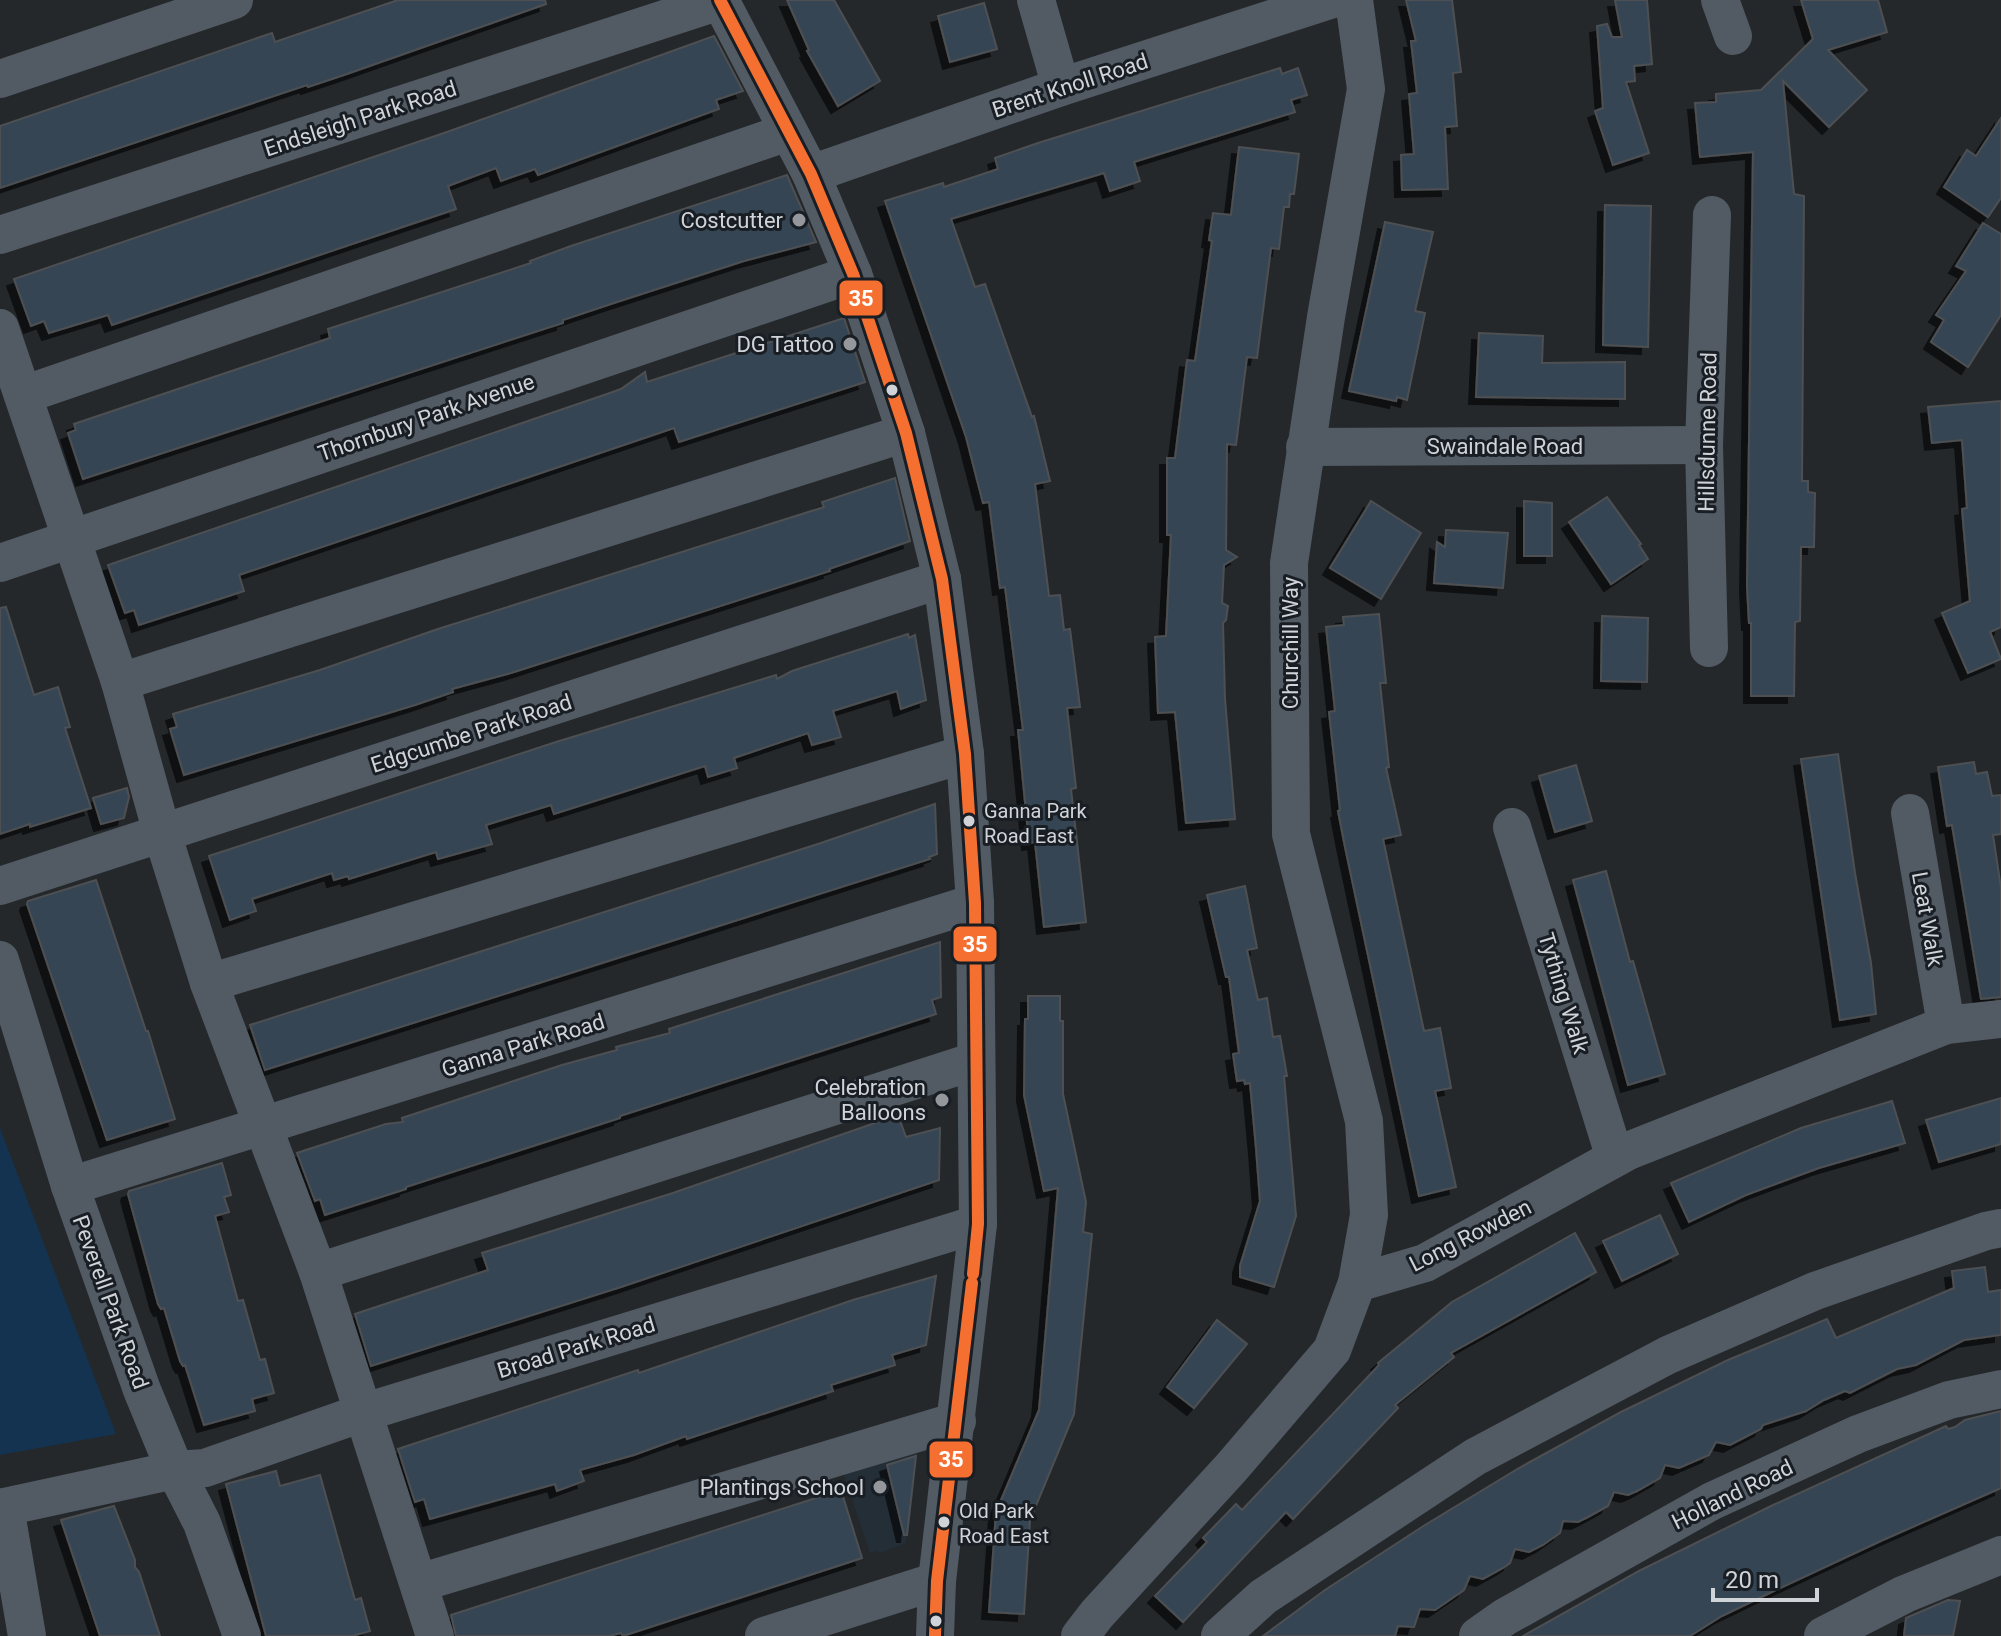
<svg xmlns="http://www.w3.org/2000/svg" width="2001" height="1636" viewBox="0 0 2001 1636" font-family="Roboto,sans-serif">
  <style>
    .built { fill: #242e37 }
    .green { fill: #133350 }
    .building { fill: #344552; stroke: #4d5052; stroke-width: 2; filter: url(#shadow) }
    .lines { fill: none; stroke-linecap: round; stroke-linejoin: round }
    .minor { stroke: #525b64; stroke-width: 38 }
    .bus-1-casing { stroke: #181e24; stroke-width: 18 }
    .bus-1 { stroke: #f46f30; stroke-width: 12 }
    .poi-dot { fill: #94989c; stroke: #181e24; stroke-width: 3 }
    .bus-dot { fill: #d0d4d9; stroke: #181e24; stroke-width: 3 }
    .labels { text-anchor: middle; stroke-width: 6; stroke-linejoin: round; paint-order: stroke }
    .bus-label { font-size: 20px; fill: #d0d4d9; stroke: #181e24; text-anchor: start }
    .street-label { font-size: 22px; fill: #d0d4d9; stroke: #181e24 }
    .poi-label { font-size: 22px; fill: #d0d4d9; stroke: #181e24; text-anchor: end }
    .line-badge { stroke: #181e24; stroke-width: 3 }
    .badge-label { font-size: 22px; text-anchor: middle; font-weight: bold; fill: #fff }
  </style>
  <defs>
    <filter id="shadow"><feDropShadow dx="-7" dy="7" stdDeviation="0" flood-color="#0009"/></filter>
  </defs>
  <rect width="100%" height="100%" fill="#25282b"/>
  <polygon class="built" points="919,1435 906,1543 880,1553 877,1551 870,1553 840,1463"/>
  <polygon class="green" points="0,1128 116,1434 0,1455"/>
  <g class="building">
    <polygon points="398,0 545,0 546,4 344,75 308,87 307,85 0,188 0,126 272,33 275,42"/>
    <polygon points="787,0 834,0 880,81 838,106 807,51 809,50"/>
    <polygon points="1406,0 1452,0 1461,72 1453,73 1457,126 1445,127 1448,189 1402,190 1401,155 1414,154 1409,94 1417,93 1411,41 1416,41"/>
    <polygon points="1615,0 1647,0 1652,64 1634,66 1635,81 1626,82 1649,153 1613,165 1595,111 1603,108 1597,26 1607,24 1612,37 1622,37"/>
    <polygon points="1801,0 1878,0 1887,32 1828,50 1867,90 1829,127 1783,81 1794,194 1804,196 1802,481 1808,481 1808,492 1815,493 1814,547 1801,547 1800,621 1795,622 1794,696 1751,696 1751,623 1749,623 1747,586 1753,152 1700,157 1695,103 1716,102 1716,94 1761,90 1813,39"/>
    <polygon points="984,3 997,49 950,62 938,16"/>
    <polygon points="714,36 743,91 716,100 719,109 538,175 535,169 501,181 496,168 448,186 456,209 112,325 108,315 49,333 44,321 31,326 14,279 447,132"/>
    <polygon points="1280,68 1282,74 1298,68 1307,95 1291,100 1295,112 1134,162 1140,181 1110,191 1104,173 951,219 975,287 985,284 1032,417 1034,416 1050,481 1035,484 1049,596 1060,595 1064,630 1070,629 1080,707 1067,708 1076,788 1071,789 1086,922 1044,927 1035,842 1029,843 1018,730 1023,730 1005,587 1000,588 989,502 983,503 966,437 885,201 943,183 944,187 998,169 995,158 1038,143"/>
    <polygon points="2001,118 2001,198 1988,217 1944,187 1967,150 1976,156"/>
    <polygon points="1239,147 1299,154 1294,194 1290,194 1289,207 1284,207 1279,249 1271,248 1257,358 1247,357 1236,445 1227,444 1226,550 1237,557 1224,565 1222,603 1228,606 1226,620 1223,623 1225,699 1235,819 1186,823 1175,712 1158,713 1155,637 1166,636 1171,535 1167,535 1167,458 1175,458 1187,360 1195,361 1212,241 1209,240 1213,213 1231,215"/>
    <polygon points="787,175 816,242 744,261 617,302 563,320 563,323 544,329 83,479 68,433 76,430 74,424 330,338 328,329 531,263 530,261 571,246"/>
    <polygon points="1605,205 1651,206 1648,347 1603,345"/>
    <polygon points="1385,222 1433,232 1415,311 1425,313 1407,400 1397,397 1396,401 1349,391"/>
    <polygon points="1983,223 2001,234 2001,315 1968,367 1931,342 1944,320 1936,315 1966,271 1956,266"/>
    <polygon points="844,318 865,382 679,442 674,428 239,575 244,591 139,625 134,610 125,613 108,565 607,394 621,389 645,372 647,382"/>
    <polygon points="1479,333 1543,336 1542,363 1625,362 1625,399 1476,397"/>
    <polygon points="2001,401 2001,627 1990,632 2001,659 1968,673 1942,613 1970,601 1962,509 1967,508 1962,440 1932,443 1928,407"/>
    <polygon points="895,478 910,541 829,569 830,571 511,673 452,689 453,692 415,705 184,775 170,729 177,727 173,714 320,670 438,629 824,507 822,502"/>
    <polygon points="1607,497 1641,544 1639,545 1648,559 1611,584 1569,522"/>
    <polygon points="1371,501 1421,533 1381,599 1330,568"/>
    <polygon points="1524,501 1552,503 1552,556 1524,556"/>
    <polygon points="1446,530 1508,533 1503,588 1434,583 1437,542 1445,547"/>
    <polygon points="6,607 34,695 58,687 70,727 65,728 91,808 30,827 30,824 0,834 0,608"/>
    <polygon points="1379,614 1386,683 1380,683 1389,767 1386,768 1401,835 1383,839 1424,1031 1440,1028 1451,1088 1435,1091 1456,1187 1419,1196 1345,847 1338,811 1340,810 1329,712 1335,711 1326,627 1344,625 1343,617"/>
    <polygon points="1602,616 1648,618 1647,682 1601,681"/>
    <polygon points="908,634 909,638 915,635 926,700 901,709 897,691 833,711 841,737 812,745 808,733 734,758 737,768 708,777 705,766 554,814 551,805 486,825 492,844 438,859 436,852 349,879 348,876 334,880 332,873 252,899 256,911 230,920 209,856 556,742 776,675 777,679 792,671"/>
    <polygon points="1838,754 1855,873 1871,963 1876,1014 1840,1020 1801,759"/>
    <polygon points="1974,762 1976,774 1987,772 1992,796 2001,795 2001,834 1993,835 2001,888 2001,997 1981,999 1952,825 1947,826 1938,767"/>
    <polygon points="1576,765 1592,821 1555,832 1539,776"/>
    <polygon points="127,788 129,797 124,818 101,824 93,798"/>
    <polygon points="935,804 937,854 929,857 930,859 265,1070 250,1025 818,844"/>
    <polygon points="1606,871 1630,962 1633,961 1665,1074 1628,1085 1573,880"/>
    <polygon points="96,880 146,1031 148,1031 175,1119 107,1140 27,904 28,901"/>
    <polygon points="1245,886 1257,948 1247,950 1258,1000 1267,998 1273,1037 1280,1036 1287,1076 1284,1076 1296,1216 1274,1287 1240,1277 1240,1266 1260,1201 1256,1148 1250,1083 1245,1084 1244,1080 1237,1081 1233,1054 1239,1053 1229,977 1226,977 1207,895"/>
    <polygon points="940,942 941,997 932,1000 936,1014 620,1116 620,1118 406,1187 406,1189 325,1215 320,1199 315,1201 297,1153 386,1124 403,1122 402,1118 562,1065 617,1050 616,1047 670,1033 669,1029"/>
    <polygon points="1028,996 1060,996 1060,1021 1063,1021 1063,1094 1086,1202 1083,1232 1092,1234 1074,1414 1030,1520 1024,1614 989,1612 996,1512 1039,1410 1058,1188 1044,1191 1024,1095 1025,1019 1028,1019"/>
    <polygon points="2001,1098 2001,1144 1939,1162 1926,1120"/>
    <polygon points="1892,1101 1905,1143 1819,1168 1746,1195 1689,1222 1671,1183 1801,1128"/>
    <polygon points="898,1115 906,1137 940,1128 939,1180 621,1287 371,1366 355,1314 488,1270 482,1253 673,1193"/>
    <polygon points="222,1163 231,1195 224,1197 229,1212 215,1216 238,1301 243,1300 260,1360 265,1359 274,1393 252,1399 255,1411 204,1425 185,1365 183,1366 180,1361 164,1308 161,1309 158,1304 128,1194 129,1191"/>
    <polygon points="1660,1215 1678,1254 1622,1281 1603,1241"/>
    <polygon points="1575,1233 1596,1272 1451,1353 1454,1357 1395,1405 1398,1408 1293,1519 1286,1512 1183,1622 1155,1596 1207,1542 1203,1538 1236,1504 1242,1510 1379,1365 1378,1363 1452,1302"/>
    <polygon points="1985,1267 1988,1292 2001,1290 2001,1335 1964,1340 1916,1365 1897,1369 1850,1393 1845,1391 1824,1400 1806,1411 1763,1425 1761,1429 1730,1445 1716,1442 1709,1455 1679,1468 1665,1465 1660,1478 1637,1491 1628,1495 1614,1492 1608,1506 1588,1517 1578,1522 1563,1521 1560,1533 1543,1545 1529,1552 1515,1549 1510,1563 1503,1568 1483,1579 1470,1576 1464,1590 1435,1610 1420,1609 1414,1627 1398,1626 1395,1636 1263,1636 1325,1590 1425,1525 1519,1468 1621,1412 1728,1360 1827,1319 1836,1338 1954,1288 1952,1271"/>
    <polygon points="936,1276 926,1345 892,1355 895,1365 831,1385 833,1391 687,1439 686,1436 634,1455 580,1470 584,1481 557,1491 555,1484 430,1519 424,1499 415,1502 398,1449 638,1370 639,1373 853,1300"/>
    <polygon points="1217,1320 1247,1344 1194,1408 1167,1387"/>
    <polygon points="2001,1411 2001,1488 1883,1540 1778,1589 1722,1616 1690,1636 1523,1636 1639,1571 1771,1506 1946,1426 1948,1429 1955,1427 1965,1420"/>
    <polygon points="916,1456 907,1535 904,1535 887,1465"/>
    <polygon points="276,1471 280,1486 320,1475 355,1600 361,1598 370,1631 352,1636 266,1636 226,1484"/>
    <polygon points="841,1490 862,1558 623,1636 621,1633 609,1636 456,1636 451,1615"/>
    <polygon points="114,1506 135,1560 135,1567 139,1572 160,1636 100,1636 61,1520"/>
    <polygon points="1948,1600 1960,1601 1953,1636 1904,1636 1906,1618"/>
  </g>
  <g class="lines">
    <g class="minor">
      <polyline points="720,0 811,174 853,274 906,433 942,579 965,754 975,903 978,1224 937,1581 935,1636"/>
      <polyline points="1036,0 1061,87"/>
      <polyline points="1354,0 1366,89 1326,317 1289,563 1291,834 1364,1121 1369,1215 1357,1283"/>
      <polyline points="1720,0 1733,36"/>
      <polyline points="0,79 234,0"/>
      <polyline points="811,174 1061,87 1330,0"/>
      <polyline points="0,235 720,1"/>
      <polyline points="0,328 120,682 162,833 209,983 318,1272 435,1636"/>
      <polyline points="23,395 788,132"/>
      <polyline points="1305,447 1704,445"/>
      <polyline points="0,563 853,274"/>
      <polyline points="1709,648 1704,445 1712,215"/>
      <polyline points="120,682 906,433"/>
      <polyline points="1910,813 1946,1025"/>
      <polyline points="1512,827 1615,1158"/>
      <polyline points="0,886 942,579"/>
      <polyline points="0,960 70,1186 142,1390 175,1470 202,1523 242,1636"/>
      <polyline points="209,983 965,754"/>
      <polyline points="70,1186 975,903"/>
      <polyline points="318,1272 975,1061"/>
      <polyline points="5,1507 27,1636"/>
      <polyline points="0,1508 175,1470 205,1468 362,1413 978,1224"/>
      <polyline points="419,1583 957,1421"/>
      <polyline points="764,1636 937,1581"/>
      <polyline points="1080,1636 1097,1614 1231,1468 1332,1350 1357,1283 1425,1263 1628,1151 1946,1025 2001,1019"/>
      <polyline points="1220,1636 1263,1597 1475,1457 1668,1355 1815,1291 1986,1231 2001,1228"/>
      <polyline points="1478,1636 1505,1617 1712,1501 1858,1434 1949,1400 2001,1389"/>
      <polyline points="1823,1636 1905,1594 2001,1555"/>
    </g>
    <g class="bus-1-casing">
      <g id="bus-1">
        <polyline points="720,0 811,174 853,274 906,433 942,579 965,754 975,903 978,1224 973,1274"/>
        <polyline points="935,1636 937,1581 972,1283"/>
      </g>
    </g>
    <use href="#bus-1" class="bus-1"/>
  </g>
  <g class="poi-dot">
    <circle cx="799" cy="220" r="8"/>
    <circle cx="850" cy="344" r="8"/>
    <circle cx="942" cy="1100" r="8"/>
    <circle cx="880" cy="1487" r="8"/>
  </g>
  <g class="bus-dot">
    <circle cx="892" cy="390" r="7"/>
    <circle cx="969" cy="821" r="7"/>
    <circle cx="944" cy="1522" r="7"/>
    <circle cx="936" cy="1621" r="7"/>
  </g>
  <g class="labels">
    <g class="bus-label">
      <text x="984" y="818">Ganna Park<tspan x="984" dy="25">Road East</tspan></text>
      <text x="959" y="1518">Old Park<tspan x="959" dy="25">Road East</tspan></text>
    </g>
    <g class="street-label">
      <text transform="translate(1070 85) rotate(-18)" y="8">Brent Knoll Road</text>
      <text transform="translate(360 118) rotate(-18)" y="8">Endsleigh Park Road</text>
      <text transform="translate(426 417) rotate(-19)" y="8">Thornbury Park Avenue</text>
      <text transform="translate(1707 432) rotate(-89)" y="8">Hillsdunne Road</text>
      <text x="1505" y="454">Swaindale Road</text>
      <text transform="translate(1290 643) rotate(-90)" y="8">Churchill Way</text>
      <text transform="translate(471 733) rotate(-18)" y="8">Edgcumbe Park Road</text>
      <text transform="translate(1928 919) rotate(80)" y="8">Leat Walk</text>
      <text transform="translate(1564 993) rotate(73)" y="8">Tything Walk</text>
      <text transform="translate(523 1045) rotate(-17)" y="8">Ganna Park Road</text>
      <text transform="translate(1470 1235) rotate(-27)" y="8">Long Rowden</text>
      <text transform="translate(111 1302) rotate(70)" y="8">Peverell Park Road</text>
      <text transform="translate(576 1347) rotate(-17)" y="8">Broad Park Road</text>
      <text transform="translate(1732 1494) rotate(-26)" y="8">Holland Road</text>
    </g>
    <g class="poi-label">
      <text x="783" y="228">Costcutter</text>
      <text x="834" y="352">DG Tattoo</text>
      <text x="926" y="1095">Celebration<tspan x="926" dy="25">Balloons</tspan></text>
      <text x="864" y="1495">Plantings School</text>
    </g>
  </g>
  <g class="line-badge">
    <rect x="838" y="279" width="46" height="38" rx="8" fill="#f46f30"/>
    <rect x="952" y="925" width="46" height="38" rx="8" fill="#f46f30"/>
    <rect x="928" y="1440" width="46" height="39" rx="8" fill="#f46f30"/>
  </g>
  <g class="badge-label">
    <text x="861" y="306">35</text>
    <text x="975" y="952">35</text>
    <text x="951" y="1467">35</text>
  </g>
  <path d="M1713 1588v12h104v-12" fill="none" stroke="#d0d4d9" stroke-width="4"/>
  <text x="1725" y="1588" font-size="24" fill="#d0d4d9" stroke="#181e24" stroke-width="6" paint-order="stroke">20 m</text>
</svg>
